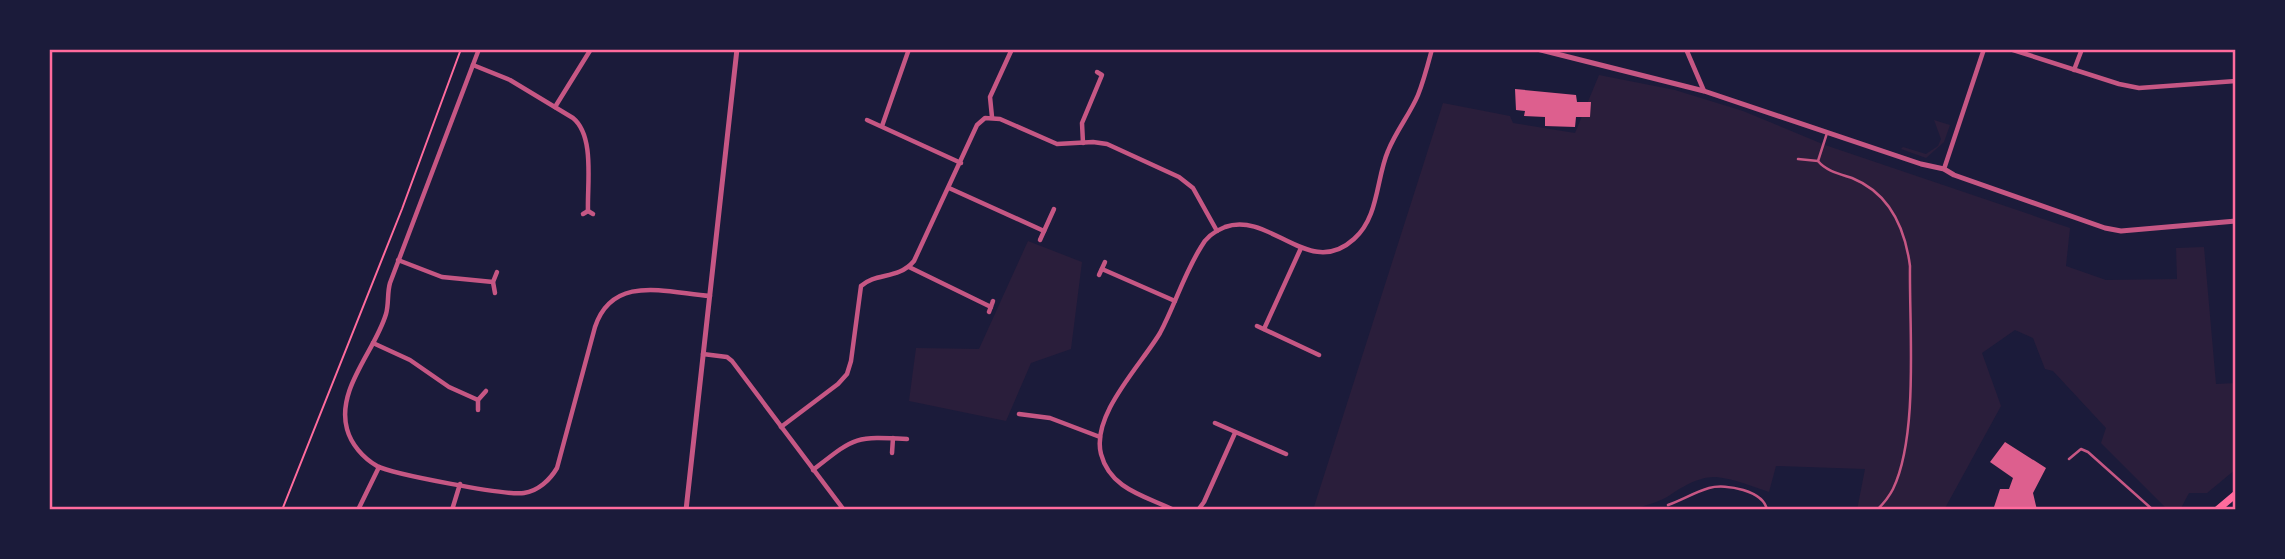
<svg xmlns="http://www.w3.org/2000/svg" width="2285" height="559" viewBox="0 0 2285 559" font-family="'Roboto Condensed',sans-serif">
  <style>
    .green { fill: #2a1e3b }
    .building { fill: #dd5f8e }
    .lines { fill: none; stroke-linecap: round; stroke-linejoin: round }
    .path { stroke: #ff6b9d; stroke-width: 2 }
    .service { stroke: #c65784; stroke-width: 2.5 }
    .minor { stroke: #c65784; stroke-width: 4.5 }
    .tertiary { stroke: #c65784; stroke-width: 5 }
    .primary { stroke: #ff6b9d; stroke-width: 7 }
    .neatline { fill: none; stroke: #ff6b9d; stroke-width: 2.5 }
  </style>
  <rect width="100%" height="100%" fill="#1b1b3a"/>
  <g class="green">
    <path d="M1599 75 1675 90 1743 111 1825 145 2070 228 2066 266 2106 280 2177 279 2176 248 2204 247 2216 384 2236 383V469L2207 493H2189L2180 510H2168L2101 443 2106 428 2053 371 2045 369 2033 338 2015 330 1982 353 2001 406 1944 510H1857L1865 469 1776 466 1769 492C1752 486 1734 479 1716 477 1699 476 1680 488 1667 497 1657 503 1642 506 1631 510H1313L1443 103 1510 116 1513 123 1575 133Z"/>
    <polygon points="1934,120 1950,125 1944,142 1926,158 1901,149 1903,147 1926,154 1938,146 1941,139"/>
    <polygon points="1028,241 1082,262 1071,349 1031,363 1006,421 909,401 916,348 979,349"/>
  </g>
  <g class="building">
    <polygon points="1515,89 1576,95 1577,102 1591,102 1590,117 1576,117 1575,127 1545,126 1545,117 1524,116 1525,111 1516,110"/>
    <polygon points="2005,442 2046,468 2033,493 2037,510 1993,510 2000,489 2009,489 2013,478 1990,462"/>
  </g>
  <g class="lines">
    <polyline class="path" points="282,510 402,209 461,49"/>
    <g class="service">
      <path d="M1827 133 1818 161C1826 171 1840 174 1852 178 1889 193 1905 228 1910 266 1909 327 1919 435 1893 489 1889 497 1883 504 1877 510"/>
      <polyline points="1798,159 1818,161"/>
      <polyline points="2069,459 2081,449 2088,452 2153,510"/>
      <path d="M1668 505C1682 500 1695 492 1709 488 1726 483 1764 491 1767 510"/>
    </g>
    <g class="minor">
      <path d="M479 49 390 283C387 293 389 304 386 314 375 351 336 389 347 429 351 444 363 458 377 466 392 474 507 496 524 493 538 491 550 480 557 468L595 327C613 273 668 293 710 296"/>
      <polyline points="1686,49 1704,91"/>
      <polyline points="2010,49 2119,84 2139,88 2236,81"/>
      <path d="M473 65 510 80 573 118C595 136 587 184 588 211"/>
      <polyline points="2074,70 2082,49"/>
      <polyline points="555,107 591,49"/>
      <polyline points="992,117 990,97 1012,49"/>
      <polyline points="867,120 961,163"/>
      <polyline points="882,126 909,49"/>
      <polyline points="1083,143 1082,123 1102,75 1097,72"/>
      <polyline points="1944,169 1984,49"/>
      <polyline points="949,188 1044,231"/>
      <polyline points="583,214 588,211 593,214"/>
      <polyline points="1040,240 1054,209"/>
      <polyline points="398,260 442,277 493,282"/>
      <polyline points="909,267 991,307"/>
      <polyline points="1102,269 1175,301"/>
      <polyline points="1099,275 1105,262"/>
      <polyline points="495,293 493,282 497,272"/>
      <polyline points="989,312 993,301"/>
      <polyline points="1257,326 1319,355"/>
      <polyline points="1264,329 1301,248"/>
      <polyline points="373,343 410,360 449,387 478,400"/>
      <polyline points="703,354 727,357 732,361 844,510"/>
      <polyline points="478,410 478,400 486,391"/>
      <polyline points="1019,414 1050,418 1100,437"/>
      <polyline points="1215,423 1286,454"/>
      <path d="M781 427 838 384 847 374 851 361 861 286C876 272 898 280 914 261L977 125 985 118 1000 119 1057 144 1093 142 1107 144 1179 177 1193 188 1217 231"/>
      <polyline points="892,453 893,438"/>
      <path d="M813 470C855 437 854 436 907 439"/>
      <polyline points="358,510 379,467"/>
      <polyline points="452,510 460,484"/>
      <path d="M1174 510C1145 496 1110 489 1101 454 1091 415 1141 365 1160 333 1175 305 1184 274 1201 247 1206 237 1215 231 1225 227 1271 211 1309 280 1354 239 1379 217 1376 179 1388 151 1396 131 1410 114 1418 95 1424 80 1428 64 1432 49"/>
      <polyline points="1198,510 1204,502 1235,433"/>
    </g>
    <g class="tertiary">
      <polyline points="1537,49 1704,91 1921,164 1944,169 1954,175 2105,228 2121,231 2236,221"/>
      <polyline points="686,510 737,49"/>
    </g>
    <polyline class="primary" points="2217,510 2236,494"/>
  </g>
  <rect width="2285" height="559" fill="none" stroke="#1b1b3a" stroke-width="102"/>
  <rect x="51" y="51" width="2183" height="457" class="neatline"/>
</svg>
